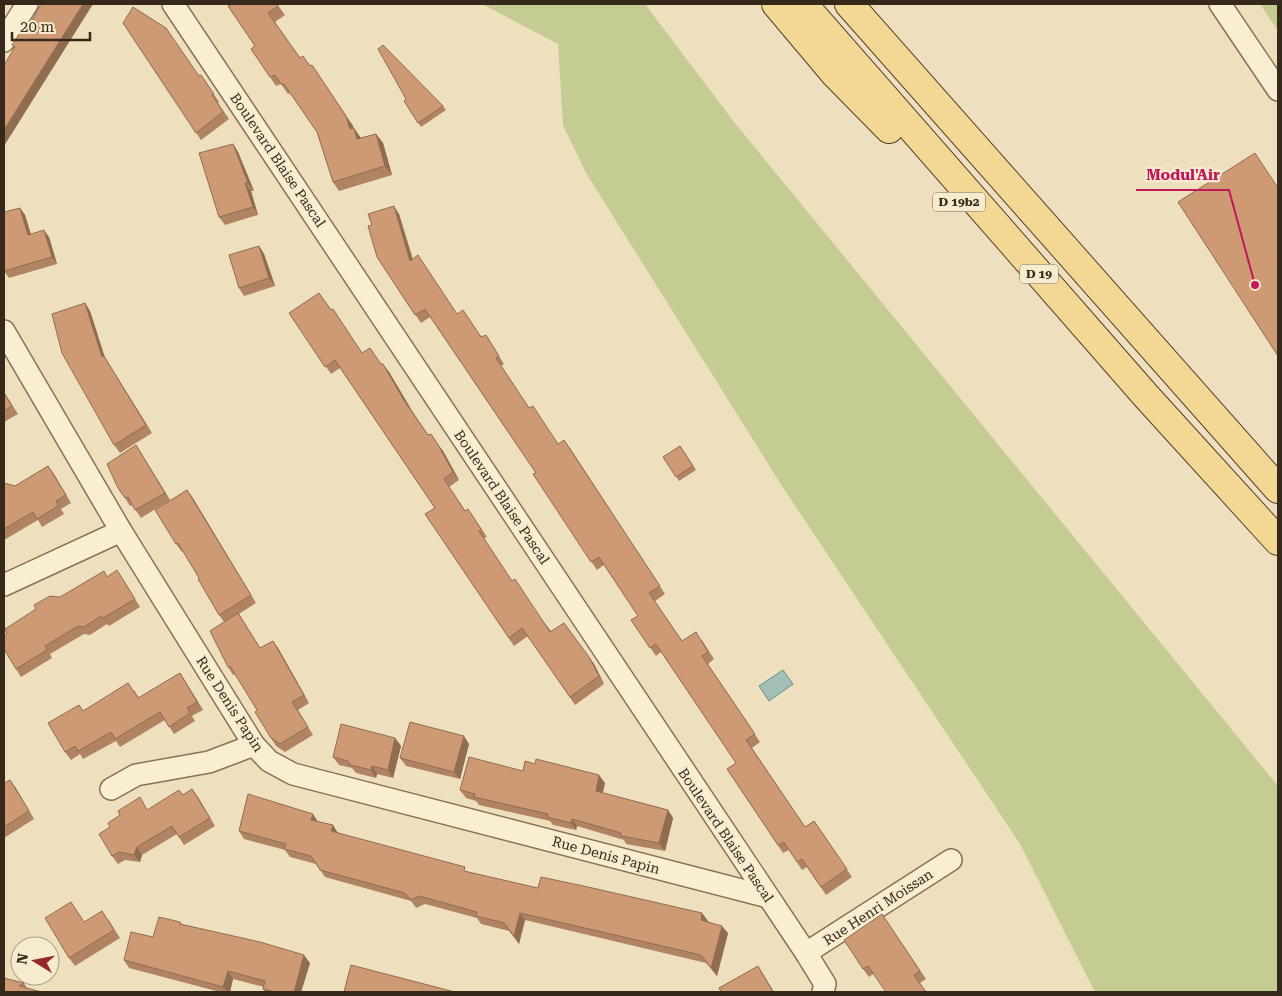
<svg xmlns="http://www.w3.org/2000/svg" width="1282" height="996" viewBox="0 0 1282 996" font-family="'Roboto Serif',serif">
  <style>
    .green { fill: #c5cc92 }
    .water { fill: #a2c0b7; stroke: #698d85 }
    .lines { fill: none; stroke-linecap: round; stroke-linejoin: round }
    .street-casing { stroke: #877157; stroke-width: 24 }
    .primary-casing { stroke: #543f2b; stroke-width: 30 }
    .street { stroke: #f9eed1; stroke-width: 21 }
    .primary { stroke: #f3d794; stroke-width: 28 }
    .wall { fill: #b08463 }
    .shaded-wall { fill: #906c50 }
    .building { fill: #cd9a73; stroke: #906c50 }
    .labels { text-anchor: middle; stroke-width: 4.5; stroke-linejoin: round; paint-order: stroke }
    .shield { fill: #f6ebce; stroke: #706351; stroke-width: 1 }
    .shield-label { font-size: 12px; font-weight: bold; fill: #36291c }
    .street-label { font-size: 14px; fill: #36291c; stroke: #f6ebce }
    .leader { fill: none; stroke: #c2185b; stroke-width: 2 }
    .callout-dot { fill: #c2185b; stroke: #f6ebce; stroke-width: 2 }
    .callout-label { font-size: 15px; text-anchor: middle; font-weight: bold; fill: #c2185b; stroke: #f6ebce; stroke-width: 4.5; stroke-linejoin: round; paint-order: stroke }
  </style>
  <rect width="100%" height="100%" fill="#eee0be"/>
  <g class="green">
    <polygon points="482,4 645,4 734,122 1278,786 1278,992 1095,992 1020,844 782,486 586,173 563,125 558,44"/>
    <polygon points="1260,4 1278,4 1278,31"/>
  </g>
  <polygon class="water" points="783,670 793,684 769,701 759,686"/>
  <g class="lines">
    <g class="street-casing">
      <g id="street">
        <polyline points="173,4 806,953 825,984 823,992"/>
        <polyline points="1220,4 1278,90"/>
        <polyline points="4,41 27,4"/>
        <polyline points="4,331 121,531 254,745 269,761 293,774 768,897"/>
        <polyline points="4,585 121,531"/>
        <polyline points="111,789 136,775 209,762 254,745"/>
        <polyline points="806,953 951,860"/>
      </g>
    </g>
    <g class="primary-casing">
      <g id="primary">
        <polyline points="776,4 835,74 889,129"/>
        <polyline points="803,4 1147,397 1278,541"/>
        <polyline points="849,4 1278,489"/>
      </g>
    </g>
    <use href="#street" class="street"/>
    <use href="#primary" class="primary"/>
  </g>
  <g class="wall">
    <polygon points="277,4 285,15 275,22 300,58 311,66 353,126 353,128 361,138 376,134 383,143 392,175 339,191 333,182 317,132 290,93 288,94 281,84 276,86 251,49 255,46 228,6"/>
    <polygon points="123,23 199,76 201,75 219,102 218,103 229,119 201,140"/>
    <polygon points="404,101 443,106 446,110 421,127"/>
    <polygon points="233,144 238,152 254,191 251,191 258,215 225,225 219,217"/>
    <polygon points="20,208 25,215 31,234 49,237 57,264 9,278 4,271"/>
    <polygon points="399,214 413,259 457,314 482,337 486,335 504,364 501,366 529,408 558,444 570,448 665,594 655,601 682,641 702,640 714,659 708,664 760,742 752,748 805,827 814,821 852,877 826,895 807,867 802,870 789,850 783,853 727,769 736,763 661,652 656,656 631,620 638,616 604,565 597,570 533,474 536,473 430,317 421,323 377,257 372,225"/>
    <polygon points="259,246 264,254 275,286 244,296 239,288"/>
    <polygon points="85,303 90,311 105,358 152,433 120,453 114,445"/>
    <polygon points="331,310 362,353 381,364 389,372 411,409 428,435 443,451 459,480 449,487 465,511 468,509 487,537 484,538 512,581 551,631 589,657 594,664 604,684 575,705 528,636 514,646 425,514 435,508 340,368 331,374 289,313"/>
    <polygon points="4,392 18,414 4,422"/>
    <polygon points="680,446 696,470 679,481 663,457"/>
    <polygon points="141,453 170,500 141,518 132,505 130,506 125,498"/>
    <polygon points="48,466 71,503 61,509 64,514 42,527 38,520 4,540 4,483 15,486"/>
    <polygon points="187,490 256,603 239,614 260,648 278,648 309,703 298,710 313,735 285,752 276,746 271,738 257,710 235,674 233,675 228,667 224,622 219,615 199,578 183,551 182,552 176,544"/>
    <polygon points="108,576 122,578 140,607 109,626 107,624 90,635 84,634 50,654 52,658 21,677 16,669"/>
    <polygon points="180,673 203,710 192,716 195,721 174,734 165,720 120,747 116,741 83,759 80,754 71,760 65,752 83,711 134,690 139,698"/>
    <polygon points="395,738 401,746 393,778 377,774 376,778 356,773 352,768 339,765 333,757"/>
    <polygon points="469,744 460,779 406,766 400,758"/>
    <polygon points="523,771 605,783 603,793 668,810 673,818 665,851 626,844 624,840 577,826 576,830 553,825 550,821 479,805 476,801 466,798 460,790"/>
    <polygon points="4,783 15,787 34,819 4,838"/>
    <polygon points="192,789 215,826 184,845 177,834 142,855 140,862 125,860 118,864 112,856 148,810 183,795"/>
    <polygon points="318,822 338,833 468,872 538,888 708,921 728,933 717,976 706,963 525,920 519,944 509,931 481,924 477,918 425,904 416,908 411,901 325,877 316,864 290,857 285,850 244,839 239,831"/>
    <polygon points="882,914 926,979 920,983 873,974 869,977 863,969"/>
    <polygon points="108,919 120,938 75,966 69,958 84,922"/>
    <polygon points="180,922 182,924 310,963 301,992 265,992 263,989 264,987 233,979 230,992 220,992 129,968 124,960 153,937"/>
    <polygon points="24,983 27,988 4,992"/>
  </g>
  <g class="shaded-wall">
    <polygon points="83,4 93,4 4,146 4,130"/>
    <polygon points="312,65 353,126 356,138 350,129"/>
    <polygon points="354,128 360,137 364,148 357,139"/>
    <polygon points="376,134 383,143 392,175 385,166"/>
    <polygon points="233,144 238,152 254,191 248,183"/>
    <polygon points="245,183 251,191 258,215 253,207"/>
    <polygon points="394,206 399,214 415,269 410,261"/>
    <polygon points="20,208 25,215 33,242 28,235"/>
    <polygon points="44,230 49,237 57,264 52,257"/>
    <polygon points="259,246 264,254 275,286 269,278"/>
    <polygon points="85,303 90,311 105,358 152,433 102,357"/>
    <polygon points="383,364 389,372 411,409 405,402"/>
    <polygon points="437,443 443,451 459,480 453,472"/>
    <polygon points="136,445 141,453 170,500 165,493"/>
    <polygon points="48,466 54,474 71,503 66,495"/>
    <polygon points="187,490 193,498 256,603 251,595"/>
    <polygon points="273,641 278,648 309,703 304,695"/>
    <polygon points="589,657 594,664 604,684 599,676"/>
    <polygon points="180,673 185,681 203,710 197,702"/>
    <polygon points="464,736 469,744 460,779 454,772"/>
    <polygon points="395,738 401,746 393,778 388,770"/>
    <polygon points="372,766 377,774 376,778 371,770"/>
    <polygon points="599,775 605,783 601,799 596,791"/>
    <polygon points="10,780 15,787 34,819 29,811"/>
    <polygon points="192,789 198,797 215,826 210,818"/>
    <polygon points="668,810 673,818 665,851 659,843"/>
    <polygon points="313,814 318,822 311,820"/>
    <polygon points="572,819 577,826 576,830 571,823"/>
    <polygon points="333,825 338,833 331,831"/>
    <polygon points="137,847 142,855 140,862 134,855"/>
    <polygon points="520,913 525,920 519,944 514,936"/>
    <polygon points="702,913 708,921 707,928 701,920"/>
    <polygon points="722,926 728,933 717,976 711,968"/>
    <polygon points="304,955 310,963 301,992 294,992"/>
    <polygon points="758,966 763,974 774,992 773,992"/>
    <polygon points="228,971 233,979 230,992 227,992 223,987"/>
  </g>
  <g class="building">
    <polygon points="41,4 83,4 4,130 4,65 15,47 12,45 25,25 28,28"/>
    <polygon points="232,4 277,4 278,6 268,13 300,58 303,56 310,66 312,65 346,116 350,129 354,128 357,139 376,134 385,166 333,182 317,132 284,84 282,85 275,75 270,77 251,49 255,46 228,6"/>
    <polygon points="133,7 166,28 199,76 201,75 214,94 212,95 223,112 196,133 123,23"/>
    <polygon points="383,45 443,106 418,123 404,101 406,99 378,49"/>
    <polygon points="233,144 248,183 245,183 253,207 219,217 199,153"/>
    <polygon points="1255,153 1278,188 1278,356 1178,202"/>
    <polygon points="394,206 410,261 418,255 457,314 463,310 481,337 486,335 499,356 496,358 529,408 533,406 558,444 564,440 660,586 649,593 682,641 696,632 708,652 702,656 755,734 746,740 805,827 814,821 847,869 821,887 802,859 797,862 784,842 778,845 727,769 736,763 656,644 650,648 631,620 638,616 599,557 591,562 533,474 536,473 425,309 415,315 377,257 368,226 372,225 368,214"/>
    <polygon points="20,208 28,235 44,230 52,257 4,271 4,212"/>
    <polygon points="259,246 269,278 239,288 229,255"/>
    <polygon points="319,293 331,310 333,309 362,353 370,348 381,364 383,364 405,402 428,435 431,434 437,443 453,472 444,479 465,511 468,509 481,529 479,531 512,581 515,579 550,632 564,623 589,657 599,676 570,697 522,628 509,638 425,514 435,508 335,360 325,367 289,313"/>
    <polygon points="85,303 102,357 104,356 146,425 114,445 62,353 52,314"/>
    <polygon points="4,393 12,406 4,411"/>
    <polygon points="136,445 165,493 135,510 128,497 125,498 118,488 107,464"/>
    <polygon points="680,446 693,466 676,477 663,457"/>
    <polygon points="48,466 66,495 56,501 58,506 37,519 33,512 4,529 4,483 15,486"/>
    <polygon points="187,490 251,595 219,615 198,579 199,578 178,543 176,544 155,510"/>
    <polygon points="117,570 135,599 103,618 101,616 84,627 78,626 45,646 47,650 16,669 4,649 4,636 7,634 5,629 36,609 34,605 50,596 60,597 104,571 107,577"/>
    <polygon points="238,613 260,648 273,641 304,695 292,702 308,727 280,744 271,738 255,712 257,710 230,666 228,667 210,631"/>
    <polygon points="180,673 197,702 187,708 190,713 169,727 160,712 115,739 111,732 78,751 75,746 65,752 48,723 79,705 83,711 128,683 138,698"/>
    <polygon points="410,722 464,736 454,772 400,758"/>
    <polygon points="341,724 395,738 388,770 372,766 371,770 350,765 348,761 333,757"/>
    <polygon points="469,757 523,771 525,761 535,764 536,759 599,775 596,791 668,810 659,843 621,836 621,833 572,819 571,823 547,817 548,814 474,797 475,794 460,790"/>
    <polygon points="10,780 29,811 4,827 4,783"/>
    <polygon points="192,789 210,818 179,837 172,826 137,847 134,855 119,852 112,856 99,834 110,827 108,823 120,815 118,811 140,797 147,810 179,790 183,795"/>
    <polygon points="248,794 313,814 311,820 333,825 331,831 465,867 464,871 538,888 541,877 588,887 702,913 701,920 722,926 711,968 701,955 520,913 514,936 504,923 476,916 477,912 419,896 411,900 405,893 320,870 311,856 284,849 286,844 239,831"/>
    <polygon points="71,902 84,922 102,911 114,930 69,958 45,918"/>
    <polygon points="882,914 920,971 914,975 926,992 886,992 868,966 863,969 844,940"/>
    <polygon points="159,917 180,922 180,924 260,942 304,955 294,992 275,992 263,989 265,981 228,971 223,987 124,960 131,932 153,937"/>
    <polygon points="351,965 455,992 344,992"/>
    <polygon points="758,966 773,992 721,992 719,988"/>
    <polygon points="4,978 24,983 19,986 42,992 4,992"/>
  </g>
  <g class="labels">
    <g class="shield">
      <rect x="933" y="192.5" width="52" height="19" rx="4"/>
      <rect x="1020" y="264.5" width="38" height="19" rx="4"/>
    </g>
    <g class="shield-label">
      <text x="959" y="206">D 19b2</text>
      <text x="1039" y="278">D 19</text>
    </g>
    <g class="street-label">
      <text transform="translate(278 160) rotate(56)" y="5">Boulevard Blaise Pascal</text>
      <text transform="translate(502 497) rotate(56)" y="5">Boulevard Blaise Pascal</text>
      <text transform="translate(230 704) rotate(57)" y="5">Rue Denis Papin</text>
      <text transform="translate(726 835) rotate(56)" y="5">Boulevard Blaise Pascal</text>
      <text transform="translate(606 855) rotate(15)" y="5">Rue Denis Papin</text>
      <text transform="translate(878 907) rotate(-33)" y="5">Rue Henri Moissan</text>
    </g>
  </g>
  <path class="leader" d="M1255 285L1229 190H1136"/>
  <circle class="callout-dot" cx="1255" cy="285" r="5"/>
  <g class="callout-label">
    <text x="1183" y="180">Modul'Air</text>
  </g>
  <rect width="1282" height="996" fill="none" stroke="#36291c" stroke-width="10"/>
  <g transform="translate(35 961) rotate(280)"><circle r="24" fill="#f6ebce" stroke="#a99d87"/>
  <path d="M0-4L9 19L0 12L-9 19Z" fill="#972626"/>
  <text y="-8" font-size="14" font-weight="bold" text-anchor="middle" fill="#36291c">N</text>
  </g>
  <path d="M12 32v8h78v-8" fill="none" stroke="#36291c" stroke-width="2.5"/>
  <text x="20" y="32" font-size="15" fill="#36291c" stroke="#f6ebce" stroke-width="4" paint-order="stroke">20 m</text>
</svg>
